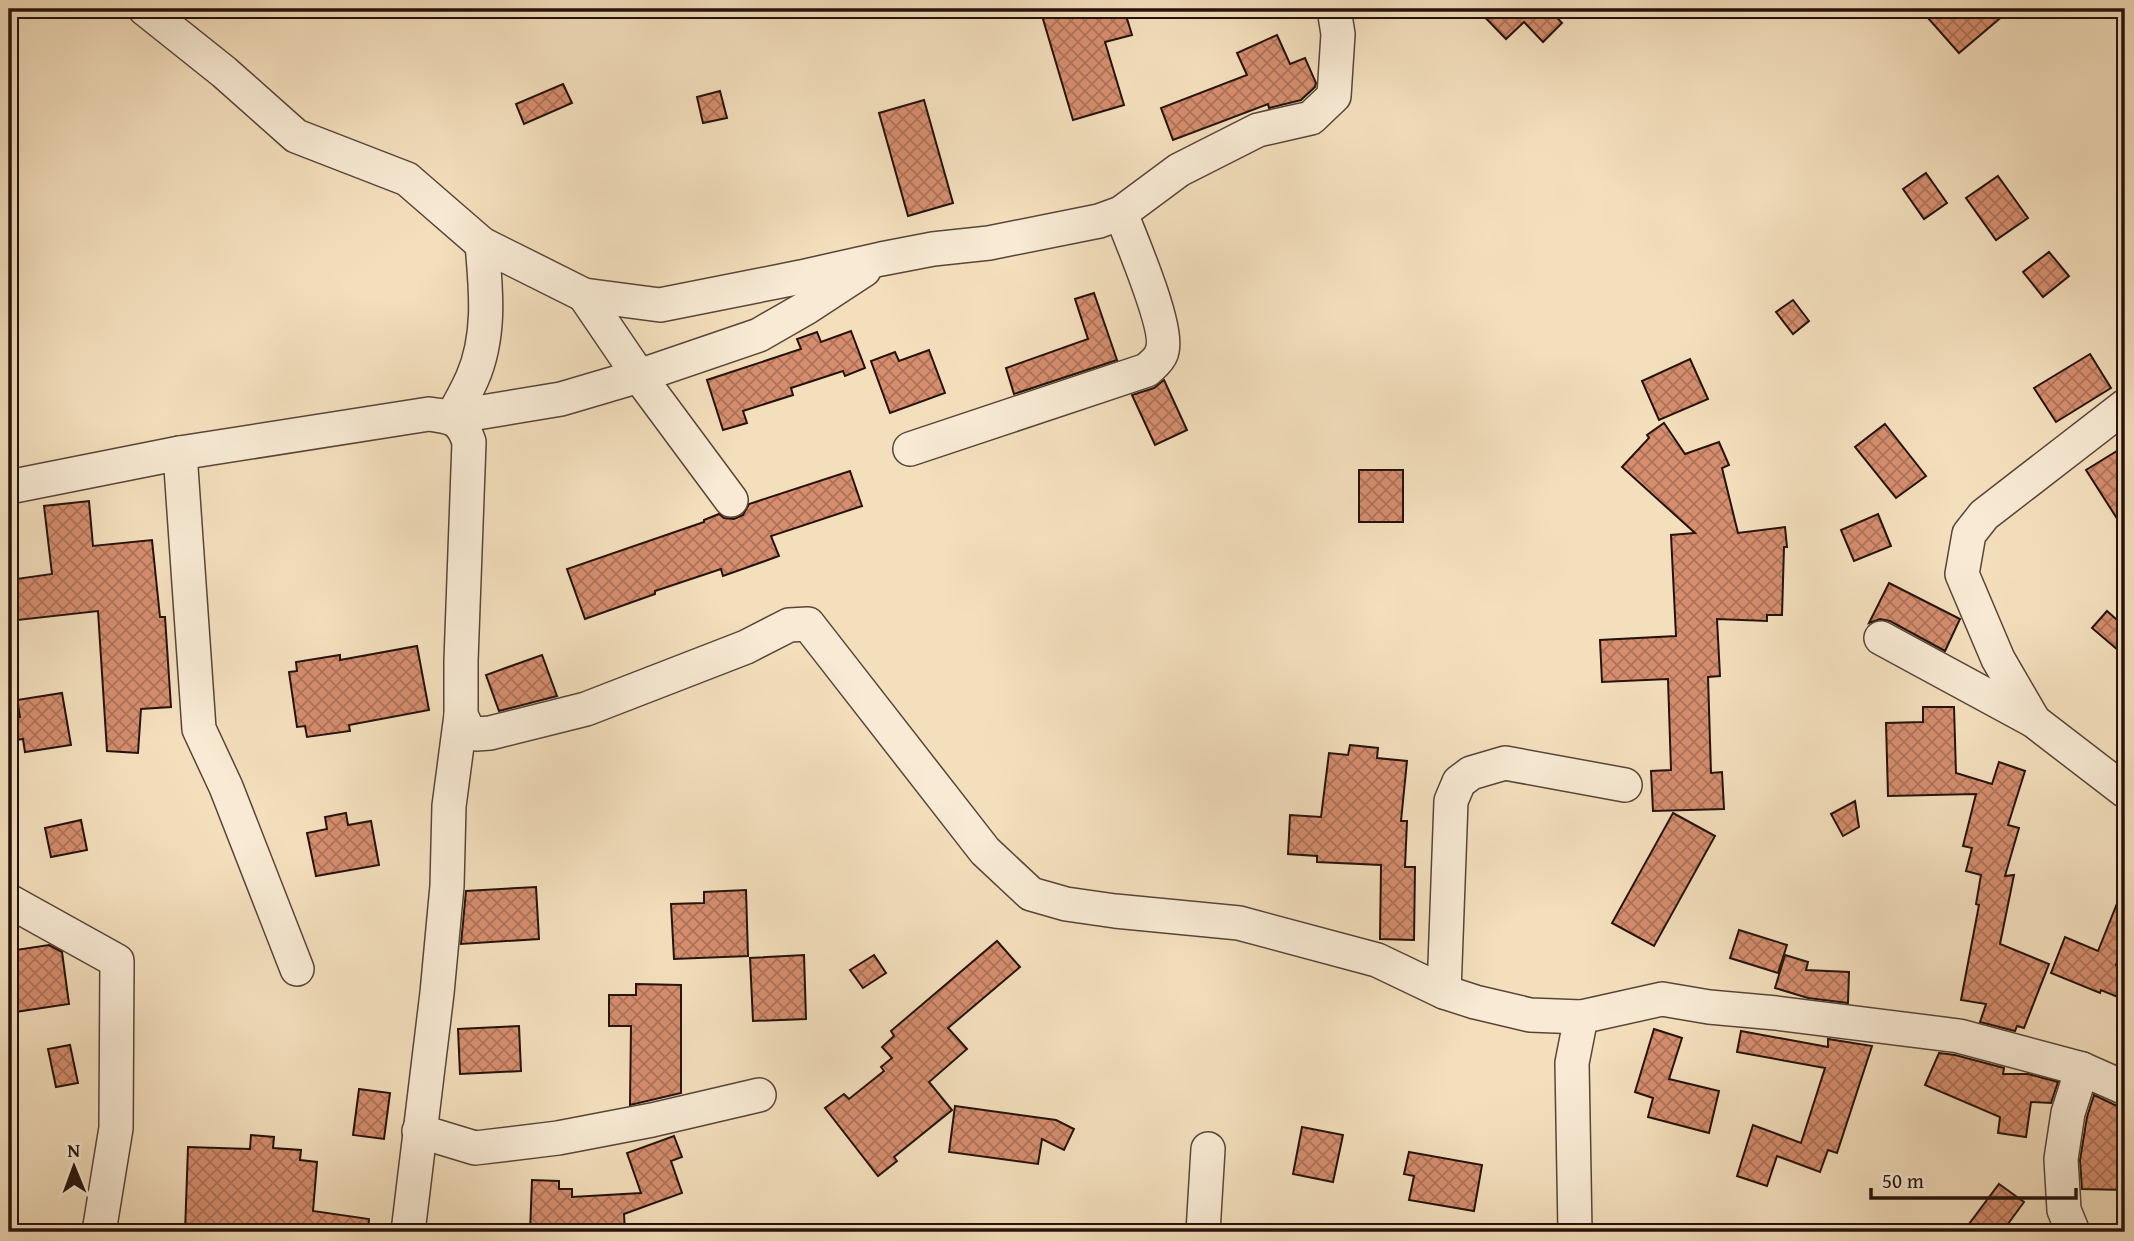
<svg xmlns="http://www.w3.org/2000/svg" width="2134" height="1241" viewBox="0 0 2134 1241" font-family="'Gentium Book Plus',serif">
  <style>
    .building { fill: url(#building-cross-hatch); stroke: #24120b; stroke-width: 2 }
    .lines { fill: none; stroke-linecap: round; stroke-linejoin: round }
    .street-casing { stroke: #584538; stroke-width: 36 }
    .street { stroke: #f8ead4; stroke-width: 33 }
  </style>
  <defs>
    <pattern id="building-cross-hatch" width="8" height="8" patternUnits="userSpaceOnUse" patternTransform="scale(1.75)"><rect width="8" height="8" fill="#d68e6f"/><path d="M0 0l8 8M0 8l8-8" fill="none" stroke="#ad7359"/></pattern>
  </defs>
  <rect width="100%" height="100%" fill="#f4dfbd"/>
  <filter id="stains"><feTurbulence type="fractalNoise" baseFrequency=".00286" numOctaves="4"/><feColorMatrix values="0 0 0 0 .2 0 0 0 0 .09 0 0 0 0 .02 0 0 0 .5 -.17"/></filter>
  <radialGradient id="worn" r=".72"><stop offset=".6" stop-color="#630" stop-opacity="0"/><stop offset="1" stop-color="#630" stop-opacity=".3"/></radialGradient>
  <g class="building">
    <polygon points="1040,9 1124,9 1132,35 1105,42 1124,105 1073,120"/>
    <polygon points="1477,9 1549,9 1562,23 1543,42 1524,22 1506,39"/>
    <polygon points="1920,9 2011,9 1959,53"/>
    <polygon points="1277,35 1290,64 1305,58 1316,83 1315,87 1301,100 1269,108 1268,104 1173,140 1161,108 1247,75 1237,53"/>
    <polygon points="563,84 572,103 524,124 516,104"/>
    <polygon points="720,91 727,118 703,123 697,97"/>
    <polygon points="924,100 953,203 908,216 879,113"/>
    <polygon points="1926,173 1947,203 1924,219 1903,189"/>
    <polygon points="1998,176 2028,218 1996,240 1966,198"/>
    <polygon points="2049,252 2069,276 2043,297 2023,272"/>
    <polygon points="1094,293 1117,360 1014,394 1006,368 1088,339 1075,299"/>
    <polygon points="1793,300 1809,321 1793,334 1776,312"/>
    <polygon points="851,331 865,368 845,376 843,371 791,388 793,395 743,411 747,423 723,430 707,380 801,349 797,339 817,332 821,342"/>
    <polygon points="929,350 945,393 890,413 871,361 895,352 899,361"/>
    <polygon points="2090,354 2111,388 2056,422 2034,388"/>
    <polygon points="1690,359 1708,399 1659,420 1642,381"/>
    <polygon points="1164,380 1187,430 1155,445 1132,395 1154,388"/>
    <polygon points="1664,423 1685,454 1719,442 1729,465 1722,468 1738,533 1785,527 1787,547 1784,547 1782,615 1767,615 1767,621 1717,619 1720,676 1708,677 1711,773 1722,772 1724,809 1653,811 1651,771 1671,770 1668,679 1602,682 1600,640 1676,636 1671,535 1695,533 1622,467 1649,438 1647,435"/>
    <polygon points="1885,424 1926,476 1896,498 1855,447"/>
    <polygon points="2125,446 2125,531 2086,470"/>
    <rect x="1359" y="470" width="44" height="52"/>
    <polygon points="850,471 862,506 771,536 779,556 723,576 721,569 655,591 655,594 585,619 567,569 704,522 704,520 719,514 724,518 734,519 743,515 749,504"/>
    <polygon points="89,501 93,546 152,540 160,617 165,617 171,707 141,709 138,753 107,751 98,611 9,621 9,580 52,574 44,506"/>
    <polygon points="1878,514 1891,546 1854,561 1841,530"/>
    <polygon points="1889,583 1960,619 1945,651 1890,621 1880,619 1869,623"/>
    <polygon points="2107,611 2125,627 2125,656 2092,628"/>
    <polygon points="417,646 429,710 349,725 350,731 307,737 305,726 297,727 289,672 297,671 296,662 340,655 340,660"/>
    <polygon points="542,655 557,696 499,711 486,675"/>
    <polygon points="62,693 71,745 25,752 23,739 9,741 9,719 20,717 17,700"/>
    <polygon points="1923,707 1954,707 1956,773 1992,784 1999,762 2025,771 2008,825 2019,828 2005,876 2014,875 2000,944 2049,964 2024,1028 2017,1026 2015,1031 1980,1022 1986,1004 1961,1000 1979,905 1976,904 1981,875 1966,871 1972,848 1963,846 1976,794 1888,796 1886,723 1923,722"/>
    <polygon points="1350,745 1378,748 1377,758 1407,761 1401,821 1407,821 1405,867 1415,867 1414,940 1380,939 1381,865 1317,862 1317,856 1288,854 1290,815 1321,817 1329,753 1348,755"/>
    <polygon points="1855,801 1859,827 1843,836 1831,814"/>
    <polygon points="346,813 348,825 371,821 379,865 316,876 307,833 327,829 325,817"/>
    <polygon points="1673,813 1715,836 1654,946 1612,923"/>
    <polygon points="81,820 87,850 51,857 45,828"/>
    <polygon points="2124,886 2125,941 2116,965 2125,969 2125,1000 2101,990 2100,993 2051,973 2065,937 2098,951"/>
    <polygon points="536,887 539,939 461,944 466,891"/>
    <polygon points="746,890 748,956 674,959 671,904 704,903 704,892"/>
    <polygon points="1739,930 1787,945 1778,973 1730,958"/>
    <polygon points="997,941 1020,967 948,1028 967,1049 929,1082 952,1110 894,1157 897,1161 878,1176 825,1108 844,1094 849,1099 884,1071 881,1067 892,1058 882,1047 894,1036 891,1031"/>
    <polygon points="49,945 62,952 69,1004 15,1012 9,970 9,951"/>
    <polygon points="804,955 806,1019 753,1021 750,958"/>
    <polygon points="874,955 886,973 863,988 850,970"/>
    <polygon points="1785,955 1808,962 1806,970 1849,972 1848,1003 1808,998 1775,988"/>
    <polygon points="636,984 681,985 681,1093 630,1105 631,1026 609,1026 609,995 636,995"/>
    <polygon points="519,1026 521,1071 460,1074 458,1029"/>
    <polygon points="1654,1029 1682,1038 1669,1079 1719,1091 1709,1133 1648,1117 1653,1098 1635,1092"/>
    <polygon points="1741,1031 1828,1047 1828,1039 1872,1046 1837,1153 1828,1150 1820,1172 1777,1156 1767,1186 1737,1176 1753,1125 1801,1143 1825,1068 1737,1052"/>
    <polygon points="70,1045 78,1083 56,1087 48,1049"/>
    <polygon points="1939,1053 1955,1055 2004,1068 2003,1074 2028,1074 2058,1082 2051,1103 2031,1102 2026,1137 1998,1133 2000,1117 1925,1085"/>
    <polygon points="359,1089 390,1093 384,1139 353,1135"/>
    <polygon points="2094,1095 2117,1106 2125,1107 2125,1190 2082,1189 2080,1160 2087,1117"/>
    <polygon points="955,1106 1056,1120 1074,1129 1064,1150 1042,1139 1038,1164 949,1152"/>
    <polygon points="1302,1127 1343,1135 1333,1182 1293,1174"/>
    <polygon points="251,1135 274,1137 273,1148 301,1150 300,1160 317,1162 313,1211 369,1219 368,1232 185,1232 188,1147 250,1149"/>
    <polygon points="674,1136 682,1157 671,1161 682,1193 624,1214 625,1232 530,1232 532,1180 559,1181 559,1189 572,1189 572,1197 641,1193 627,1153"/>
    <polygon points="1409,1152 1482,1165 1474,1211 1409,1200 1414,1176 1404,1174"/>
    <polygon points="1999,1184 2024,1202 2002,1232 1963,1232"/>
  </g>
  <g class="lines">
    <g class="street-casing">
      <g id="street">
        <polyline points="145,9 224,72 296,136 407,179 482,244 584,295 660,305 801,277 881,259 933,249 989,243 1099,221 1121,213 1179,170 1258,130 1311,118 1334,96 1338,34 1334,9"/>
        <polyline points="584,295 639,376 731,500"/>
        <polyline points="452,417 561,399 639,376 759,335 806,308 864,270"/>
        <path d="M452 417C459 405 466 392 472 379 491 336 486 289 482 244"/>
        <path d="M910 449 1147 370C1151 366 1159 360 1161 354 1172 332 1130 238 1121 213"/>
        <polyline points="180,453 199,729 226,787 297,969"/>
        <path d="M9 487 180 453 429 414C452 417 461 418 469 442L461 661V715L467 728 476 734 490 733 586 709 746 647 789 625 808 624 985 851 1031 894 1066 904 1115 911 1239 923 1377 960 1444 992 1475 1002 1530 1015 1581 1017 1662 999 1709 1007 1776 1013 1959 1036 2082 1069 2125 1088"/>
        <polyline points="1881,638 2034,721 2125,791"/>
        <polyline points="2034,721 1998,659 1962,574 1969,534 1984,515 2125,406"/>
        <polyline points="9,901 117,961 116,1128 99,1232"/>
        <polyline points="1444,992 1451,801 1459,782 1471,773 1505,763 1625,785"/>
        <polyline points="419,1131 475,1148 558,1138 652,1120 759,1095"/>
        <polyline points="408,1232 437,993 447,886 449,806 461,715"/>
        <polyline points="1203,1232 1208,1149"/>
        <polyline points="1575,1232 1572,1063 1581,1017"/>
        <polyline points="2073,1232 2064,1210 2061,1159 2068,1113 2082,1069"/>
      </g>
    </g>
    <use href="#street" class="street"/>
  </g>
  <rect width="2134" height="1241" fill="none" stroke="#f4dfbd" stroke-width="35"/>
  <rect x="10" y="10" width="2113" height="1220" fill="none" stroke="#24120b" stroke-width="3.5"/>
  <rect x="18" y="18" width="2099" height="1206" fill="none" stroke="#24120b" stroke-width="2"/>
  <g transform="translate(74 1167) rotate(359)" stroke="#f8ead4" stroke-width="5" paint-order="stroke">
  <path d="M0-5L12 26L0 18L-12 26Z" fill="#24120b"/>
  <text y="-10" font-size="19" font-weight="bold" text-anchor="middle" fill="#24120b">N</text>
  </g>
  <path d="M1871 1188v10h205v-10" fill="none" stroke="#24120b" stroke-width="3.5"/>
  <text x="1882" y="1188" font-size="21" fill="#24120b" stroke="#f8ead4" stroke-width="5" paint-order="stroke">50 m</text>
  <rect width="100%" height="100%" filter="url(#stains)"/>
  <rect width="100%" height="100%" fill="url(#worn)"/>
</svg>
